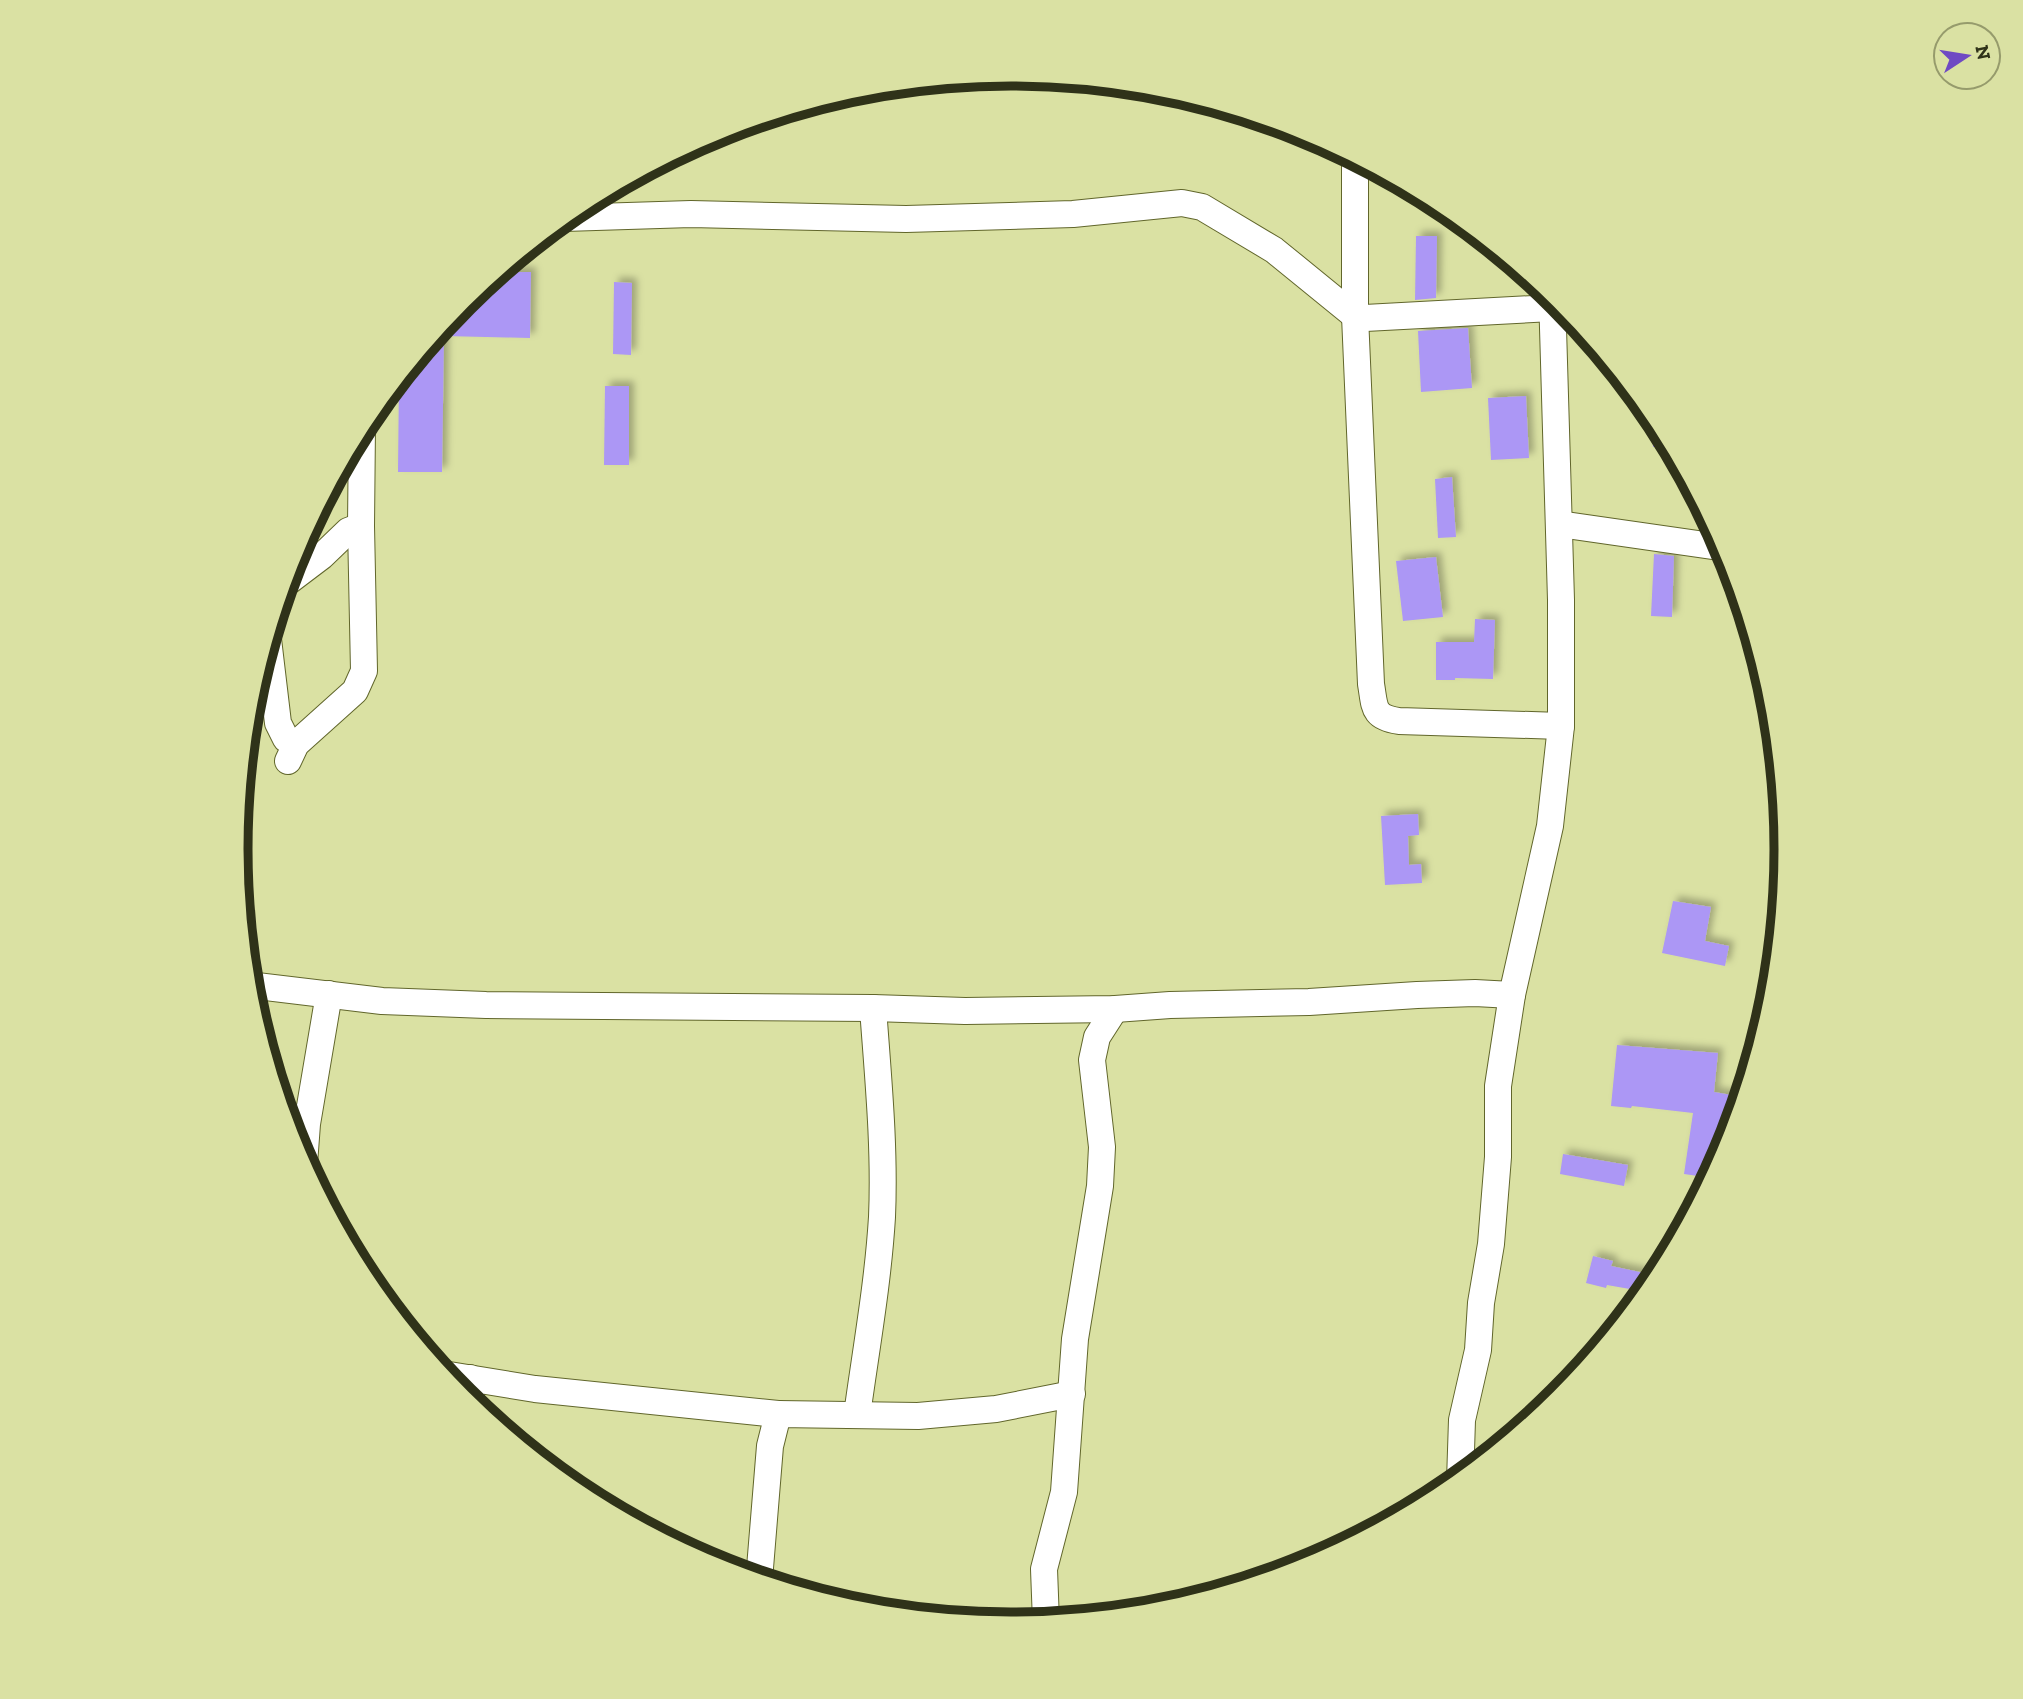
<svg xmlns="http://www.w3.org/2000/svg" width="2023" height="1699" viewBox="0 0 2023 1699" font-family="'Zilla Slab',serif">
  <style>
    .building { fill: #ac97f5; filter: url(#shadow) }
    .lines { fill: none; stroke-linecap: round; stroke-linejoin: round }
    .minor-casing { stroke: #61662b; stroke-width: 28 }
    .minor { stroke: #fff; stroke-width: 26 }
    .rim { fill: none; stroke: #2f3219; stroke-width: 9 }
  </style>
  <defs>
    <filter id="shadow"><feDropShadow dx="5" dy="-5" stdDeviation="3.5" flood-color="#0004"/></filter>
  </defs>
  <rect width="100%" height="100%" fill="#dae1a3"/>
  <g class="building">
    <polygon points="1416,236 1437,236 1436,298 1415,300"/>
    <polygon points="498,272 531,272 530,338 444,336 442,472 398,472 399,378 463,301"/>
    <polygon points="614,282 632,283 631,355 613,354"/>
    <polygon points="1468,328 1472,388 1421,392 1418,331"/>
    <polygon points="605,386 629,386 629,465 604,465"/>
    <polygon points="1526,396 1529,458 1491,460 1488,398"/>
    <polygon points="1651,412 1657,419 1672,446 1653,447"/>
    <polygon points="1452,477 1456,537 1438,538 1435,479"/>
    <polygon points="1654,554 1674,556 1672,617 1651,616"/>
    <polygon points="1436,557 1443,617 1403,621 1396,561"/>
    <polygon points="1475,619 1495,620 1493,679 1455,678 1455,680 1436,680 1436,642 1474,642"/>
    <polygon points="1418,814 1419,835 1408,836 1409,865 1421,864 1422,883 1385,885 1381,816"/>
    <polygon points="1673,901 1711,907 1705,941 1729,946 1725,966 1662,953"/>
    <polygon points="1617,1045 1718,1053 1714,1092 1743,1097 1728,1147 1712,1178 1684,1174 1693,1113 1632,1106 1631,1108 1611,1106"/>
    <polygon points="1563,1154 1628,1165 1624,1186 1560,1174"/>
    <polygon points="1593,1256 1613,1261 1611,1266 1659,1276 1647,1292 1607,1285 1606,1288 1586,1283"/>
  </g>
  <g class="lines">
    <g class="minor-casing">
      <g id="minor">
        <path d="M1355 163V316L1371 684C1375 707 1372 717 1399 721L1561 726"/>
        <polyline points="564,218 691,214 906,219 1073,214 1182,203 1202,207 1274,250 1355,316 1365,318 1552,308"/>
        <polyline points="1559,524 1726,548"/>
        <polyline points="285,584 322,556 348,531 361,526"/>
        <polyline points="268,639 278,723 286,739 296,744"/>
        <polyline points="288,761 296,744 355,691 364,671 361,526 362,426"/>
        <polyline points="249,985 382,1001 486,1005 873,1008 965,1011 1115,1009 1170,1005 1309,1002 1417,995 1475,993 1512,995 1550,826 1561,726 1561,600 1552,294"/>
        <polyline points="304,1164 307,1124 329,994"/>
        <polyline points="443,1374 535,1389 778,1414"/>
        <polyline points="470,1378 471,1405"/>
        <path d="M857 1415C866 1349 878 1283 882 1217 885 1147 878 1077 873 1008"/>
        <polyline points="1460,1481 1462,1420 1478,1350 1481,1303 1491,1244 1498,1157 1498,1086 1512,995"/>
        <polyline points="759,1580 770,1446 778,1414 918,1416 996,1409 1072,1394"/>
        <polyline points="1046,1622 1044,1569 1064,1492 1075,1339 1100,1186 1102,1147 1092,1060 1097,1037 1115,1009"/>
      </g>
    </g>
    <use href="#minor" class="minor"/>
  </g>
  <path d="M0 0H2023V1699H0ZM248 849a763 763 0 1 1 1526 0a763 763 0 1 1-1526 0Z" fill="#dae1a3" fill-rule="evenodd"/>
  <path class="rim" d="M248 849a763 763 0 1 1 1526 0a763 763 0 1 1-1526 0Z"/>
  <g transform="translate(1967 56) rotate(78)"><circle r="33" fill="#dae1a3" stroke="#969b6c" stroke-width="2"/>
  <path d="M0-5L12 26L0 18L-12 26Z" fill="#6f4ac3"/>
  <text y="-10" font-size="19" font-weight="bold" text-anchor="middle" fill="#2f3219">N</text>
  </g>
</svg>
